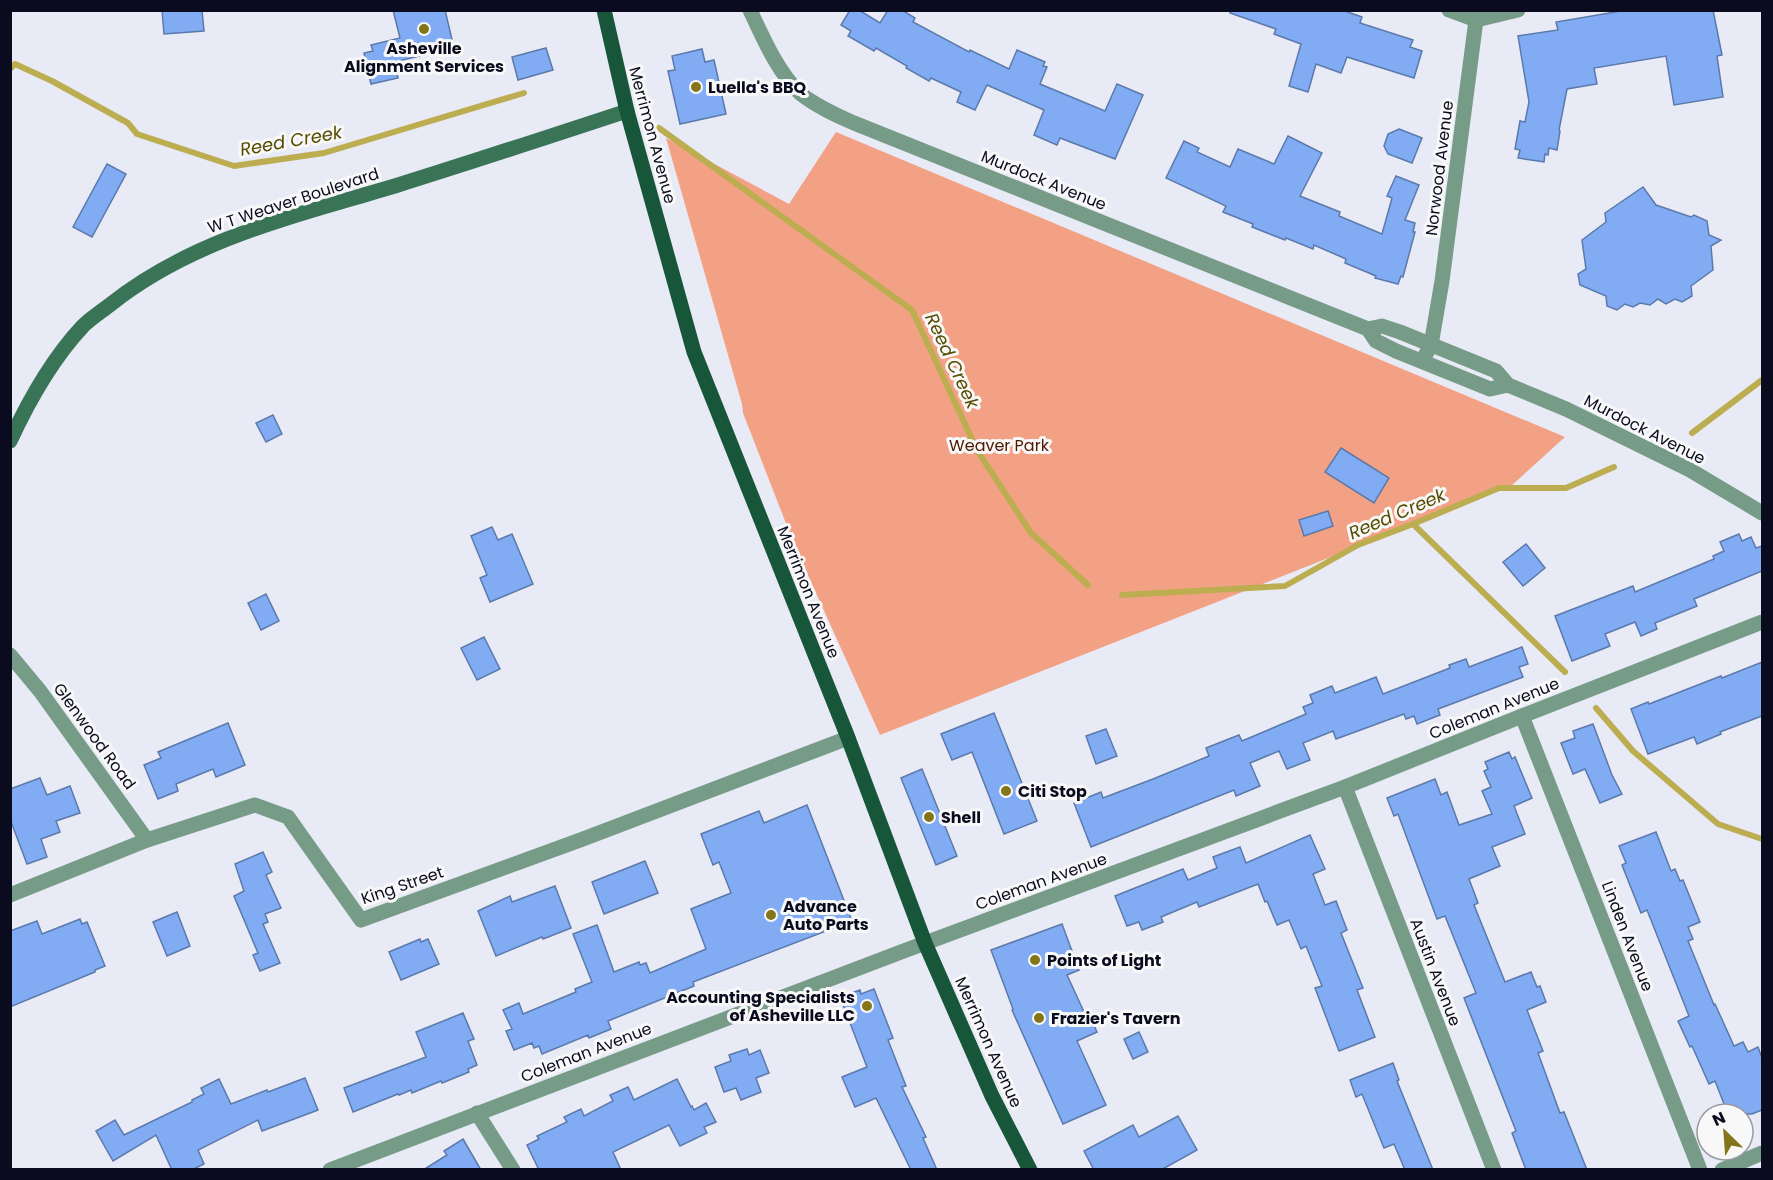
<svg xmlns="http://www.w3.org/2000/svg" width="1773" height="1180" viewBox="0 0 1773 1180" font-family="Poppins,sans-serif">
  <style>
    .green { fill: #f3a185 }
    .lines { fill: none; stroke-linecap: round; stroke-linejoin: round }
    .stream { stroke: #bdad51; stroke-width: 6 }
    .building { fill: #81acf4; stroke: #5b79aa; stroke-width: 1.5 }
    .minor { stroke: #769b86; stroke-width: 15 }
    .tertiary { stroke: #769b86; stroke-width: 15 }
    .secondary { stroke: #3a7457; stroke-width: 15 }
    .primary { stroke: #18563a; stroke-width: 15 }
    .poi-dot { fill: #837518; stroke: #f8f8f8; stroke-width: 2 }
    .labels { text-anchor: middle; stroke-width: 6; stroke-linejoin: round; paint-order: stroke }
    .poi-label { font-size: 16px; font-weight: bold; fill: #0b0b1f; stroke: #f8f8f8; text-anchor: start }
    .street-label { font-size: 16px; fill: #0b0b1f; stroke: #f8f8f8 }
    .park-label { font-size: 16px; fill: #4e1803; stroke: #f8f8f8 }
    .water-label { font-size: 18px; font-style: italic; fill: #564b00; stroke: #f8f8f8 }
  </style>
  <rect width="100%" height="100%" fill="#e8eaf6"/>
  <polygon class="green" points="836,132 1565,437 1511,486 880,735 794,544 743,413 742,404 666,138 789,204"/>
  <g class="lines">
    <g class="stream">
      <polyline points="10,69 15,64 52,81 128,123 137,134 234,166 324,153 524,93"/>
      <polyline points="659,128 912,310 977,450 1031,533 1088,585"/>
      <polyline points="1692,433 1762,380"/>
      <polyline points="1413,524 1565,672"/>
      <polyline points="1122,595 1285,586 1358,545 1413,524 1499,488 1566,488 1614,467"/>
      <polyline points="1596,708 1633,751 1718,824 1762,839"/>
    </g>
  </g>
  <g class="building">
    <polygon points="162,10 202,10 204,31 164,34"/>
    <polygon points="393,10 445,10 454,48 394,62 398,78 371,84 364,53 373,51 371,45 400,38"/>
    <polygon points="850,10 859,10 880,23 888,10 902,10 915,18 913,22 969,52 970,50 1009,69 1017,50 1045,62 1043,66 1047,67 1040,84 1105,111 1117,84 1143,95 1115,159 1060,138 1057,145 1034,135 1044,110 987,85 975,110 957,102 961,92 931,78 929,81 906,68 907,66 876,48 874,51 848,36 851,31 841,25"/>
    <polygon points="1230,10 1342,10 1362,17 1360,23 1413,40 1410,47 1422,51 1414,78 1347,57 1341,73 1316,64 1308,92 1289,86 1301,44 1274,34 1276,29 1230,13"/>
    <polygon points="1627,10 1713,10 1722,55 1717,56 1723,97 1674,105 1666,56 1594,68 1597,84 1567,89 1559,130 1560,131 1557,150 1549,148 1548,155 1545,154 1544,162 1518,158 1520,150 1515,149 1520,121 1525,122 1529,102 1518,36 1558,30 1556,22"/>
    <polygon points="546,48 553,70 518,80 512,57"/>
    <polygon points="702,49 705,62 714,60 726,114 680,124 668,71 675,70 672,56"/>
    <polygon points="1399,129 1422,138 1412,163 1388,154 1384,146 1388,134"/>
    <polygon points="1288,136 1322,153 1300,196 1340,212 1339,216 1382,234 1392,198 1387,196 1396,176 1419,185 1405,220 1415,223 1413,232 1415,232 1403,277 1401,276 1398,284 1375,278 1376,276 1345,263 1346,259 1314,245 1313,249 1286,238 1285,240 1252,227 1253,224 1223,212 1226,206 1166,178 1184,141 1199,148 1197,152 1230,167 1238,149 1274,164"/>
    <polygon points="107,164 126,174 92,237 73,227"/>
    <polygon points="1643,187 1656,205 1691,217 1694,215 1707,221 1709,235 1721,240 1711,246 1713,270 1691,286 1692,296 1682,302 1675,299 1666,304 1658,299 1650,305 1640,303 1633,307 1625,304 1617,310 1607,306 1606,296 1580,285 1578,274 1586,269 1582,240 1606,222 1605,213"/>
    <polygon points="273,415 282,434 266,442 256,423"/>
    <polygon points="1341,448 1389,478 1374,503 1325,472"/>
    <polygon points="1328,511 1333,526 1304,536 1299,520"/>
    <polygon points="492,527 498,540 512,534 533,584 490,602 480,578 487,575 471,536"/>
    <polygon points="1739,534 1742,541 1751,537 1756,548 1762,546 1762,571 1694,599 1697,606 1655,623 1657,629 1641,636 1635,622 1605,634 1610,646 1572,661 1555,616 1633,586 1635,592 1714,559 1713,556 1724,551 1720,542"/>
    <polygon points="1526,544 1545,568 1523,586 1503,562"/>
    <polygon points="266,594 279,621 261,630 248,603"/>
    <polygon points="484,637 500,669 477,680 461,648"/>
    <polygon points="1522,647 1528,664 1519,667 1523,677 1438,709 1440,715 1417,724 1414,716 1406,719 1404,714 1336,739 1333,731 1303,743 1310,760 1287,769 1279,751 1250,763 1260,786 1236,796 1234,790 1091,847 1074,803 1101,792 1103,798 1153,779 1209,756 1206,748 1239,735 1242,741 1306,714 1303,707 1313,703 1310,695 1332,686 1335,693 1376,677 1383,694 1450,668 1449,665 1466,659 1469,667"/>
    <polygon points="1762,662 1762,716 1720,732 1721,734 1697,744 1694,737 1648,754 1631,709 1648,702 1649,704 1721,676 1722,678"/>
    <polygon points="994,713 1037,821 1004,834 972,752 952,760 941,734"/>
    <polygon points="228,723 245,765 216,777 213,769 176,784 178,791 158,799 144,765 161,758 158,752"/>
    <polygon points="1593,724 1612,775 1622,794 1600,803 1585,769 1573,774 1561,743 1575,738 1573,731"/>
    <polygon points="1106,729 1117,756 1096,764 1086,736"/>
    <polygon points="1509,752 1512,759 1515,757 1532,798 1514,806 1525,834 1492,847 1500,866 1469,879 1478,903 1474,905 1505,982 1531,972 1537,987 1540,986 1546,1002 1527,1010 1543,1051 1538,1053 1560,1113 1564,1112 1587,1170 1526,1170 1512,1133 1516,1131 1464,998 1476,993 1445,916 1437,919 1398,814 1394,816 1387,798 1435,779 1441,795 1447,792 1459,825 1492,814 1482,791 1491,787 1484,771 1488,769 1485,762"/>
    <polygon points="922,769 957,856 936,865 901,778"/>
    <polygon points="40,778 47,795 70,786 80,813 56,821 60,832 41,839 47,857 27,864 10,819 10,789"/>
    <polygon points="807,805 852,921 693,982 694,986 608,1021 611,1029 589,1038 588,1035 542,1054 539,1046 534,1048 532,1043 514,1050 506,1031 512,1029 503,1010 519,1003 523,1014 576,992 575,989 592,982 573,934 597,925 614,972 639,962 640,965 646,963 650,973 706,949 691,909 731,893 719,862 713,865 701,834 759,811 764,823"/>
    <polygon points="1656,832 1671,871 1675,869 1680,881 1683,880 1700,922 1688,927 1693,939 1688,941 1714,1005 1715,1004 1734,1046 1743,1042 1748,1052 1758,1047 1762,1058 1762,1110 1752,1114 1728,1114 1715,1081 1709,1084 1692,1046 1690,1047 1678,1021 1689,1016 1647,910 1641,913 1622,865 1626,863 1619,846"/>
    <polygon points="1310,835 1325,869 1313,874 1325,905 1336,901 1347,930 1341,933 1363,988 1357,990 1375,1037 1339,1051 1315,988 1322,986 1306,946 1301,949 1289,920 1277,925 1267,901 1265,902 1258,884 1199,907 1197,902 1161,917 1163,922 1142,930 1139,922 1127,926 1115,896 1183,869 1188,880 1217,868 1213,857 1240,847 1246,863"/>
    <polygon points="263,852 272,872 266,875 281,908 265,914 268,922 263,924 280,963 260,971 253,955 258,953 234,896 244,891 235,864"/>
    <polygon points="645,861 658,893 604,914 592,882"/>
    <polygon points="555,886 571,928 543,939 542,937 496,956 478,911 510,896 512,902"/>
    <polygon points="177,912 190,946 167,956 153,922"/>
    <polygon points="80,919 82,924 87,922 105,966 95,970 95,972 10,1007 10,931 37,921 42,934"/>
    <polygon points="1062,924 1079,970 1067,975 1085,1014 1088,1012 1097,1032 1077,1041 1106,1105 1063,1124 1012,1010 1013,1009 991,950"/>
    <polygon points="420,939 421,942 428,939 439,964 401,980 389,952"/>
    <polygon points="874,989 893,1038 888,1040 906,1086 902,1087 926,1137 923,1138 937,1170 911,1170 876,1098 855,1107 842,1077 867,1067 840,997 860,990 861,994"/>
    <polygon points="463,1013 474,1039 468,1041 477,1065 468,1069 469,1072 442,1083 441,1081 412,1093 411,1090 399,1095 398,1094 353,1112 344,1088 426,1057 416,1032"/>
    <polygon points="1139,1032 1148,1052 1133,1059 1124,1039"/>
    <polygon points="747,1049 749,1055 760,1050 769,1073 756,1078 761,1092 741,1100 736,1088 724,1092 715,1067 731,1061 729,1055"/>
    <polygon points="1393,1063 1399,1080 1397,1081 1433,1170 1405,1170 1394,1144 1384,1148 1362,1094 1356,1097 1350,1080"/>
    <polygon points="305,1078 318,1110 262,1131 258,1120 198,1150 204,1164 192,1170 172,1170 156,1135 113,1161 96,1131 115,1120 124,1135 192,1102 192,1100 204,1094 201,1088 219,1079 231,1104 267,1090 268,1092"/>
    <polygon points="677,1079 691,1107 692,1106 694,1110 706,1103 716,1122 704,1127 707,1133 680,1146 669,1125 613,1152 621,1170 539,1170 527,1145 539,1139 537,1136 567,1122 564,1117 581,1109 584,1116 613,1101 610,1095 628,1087 634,1100"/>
    <polygon points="1178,1116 1197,1150 1161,1170 1094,1170 1084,1151 1133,1125 1139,1137"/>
    <polygon points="463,1139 481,1170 423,1170 447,1155 444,1151"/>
  </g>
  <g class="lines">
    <g class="minor">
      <polyline points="1449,10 1476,20"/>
      <polyline points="1422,361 1431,345 1442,281 1476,20 1518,10"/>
      <polyline points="10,655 40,691 147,840"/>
      <polyline points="1522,716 1700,1170"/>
      <polyline points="1345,787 1494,1170"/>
      <polyline points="10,895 147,840 255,805 288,817 361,920 583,839 848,738"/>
      <polyline points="477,1113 513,1170"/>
      <polyline points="330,1170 901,952 1345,787 1522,716 1762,622"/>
      <polyline points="1722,1170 1762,1153"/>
    </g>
    <g class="tertiary">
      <path d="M750 10C762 36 779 75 801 94 816 106 836 115 854 123L1368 329 1376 341 1396 351 1490 389 1508 385"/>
      <polyline points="1368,329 1382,326 1400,332 1496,371 1508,385 1566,409 1690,470 1762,513"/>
    </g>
    <path class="secondary" d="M10 441C29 400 52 359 83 326 91 318 102 311 111 304 194 238 299 215 398 185 475 161 551 136 627 111"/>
    <polyline class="primary" points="604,10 627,111 694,352 847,735 925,943 992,1096 1030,1170"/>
  </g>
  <g class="poi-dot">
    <circle cx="424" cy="29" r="6"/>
    <circle cx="696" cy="87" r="6"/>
    <circle cx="1006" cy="791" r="6"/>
    <circle cx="929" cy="817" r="6"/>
    <circle cx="771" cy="915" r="6"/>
    <circle cx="1035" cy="960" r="6"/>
    <circle cx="867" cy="1006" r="6"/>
    <circle cx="1039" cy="1018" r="6"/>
  </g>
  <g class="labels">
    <g class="poi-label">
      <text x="424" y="54" text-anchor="middle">Asheville<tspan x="424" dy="18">Alignment Services</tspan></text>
      <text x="708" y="93">Luella's BBQ</text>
      <text x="1018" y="797">Citi Stop</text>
      <text x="941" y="823">Shell</text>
      <text x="783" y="912">Advance<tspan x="783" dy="18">Auto Parts</tspan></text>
      <text x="1047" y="966">Points of Light</text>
      <text x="855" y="1003" text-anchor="end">Accounting Specialists<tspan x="855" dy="18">of Asheville LLC</tspan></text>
      <text x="1051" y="1024">Frazier's Tavern</text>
    </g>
    <g class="street-label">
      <text transform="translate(653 135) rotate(75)" y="6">Merrimon Avenue</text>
      <text transform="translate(1439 168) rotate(-83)" y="6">Norwood Avenue</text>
      <text transform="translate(1044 180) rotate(22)" y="6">Murdock Avenue</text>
      <text transform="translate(293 200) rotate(-18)" y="6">W T Weaver Boulevard</text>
      <text transform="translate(1645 429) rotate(27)" y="6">Murdock Avenue</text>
      <text transform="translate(809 592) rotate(68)" y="6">Merrimon Avenue</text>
      <text transform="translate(1494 708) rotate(-22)" y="6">Coleman Avenue</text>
      <text transform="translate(95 736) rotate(54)" y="6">Glenwood Road</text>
      <text transform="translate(1041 881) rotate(-20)" y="6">Coleman Avenue</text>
      <text transform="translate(402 885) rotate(-19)" y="6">King Street</text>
      <text transform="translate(1628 936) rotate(69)" y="6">Linden Avenue</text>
      <text transform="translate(1436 972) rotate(69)" y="6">Austin Avenue</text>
      <text transform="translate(989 1042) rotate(66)" y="6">Merrimon Avenue</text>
      <text transform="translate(586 1052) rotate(-21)" y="6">Coleman Avenue</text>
    </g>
    <g class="park-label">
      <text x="999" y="451">Weaver Park</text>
    </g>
    <g class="water-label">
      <text transform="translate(291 141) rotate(-10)" y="6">Reed Creek</text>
      <text transform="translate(952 361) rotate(65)" y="6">Reed Creek</text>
      <text transform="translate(1397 514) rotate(-23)" y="6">Reed Creek</text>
    </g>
  </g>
  <rect width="1773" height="1180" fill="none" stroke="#0b0b1f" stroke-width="24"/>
  <g transform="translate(1725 1132) rotate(335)"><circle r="28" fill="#f8f8f8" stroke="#9999a1" stroke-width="1.5"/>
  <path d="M0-4.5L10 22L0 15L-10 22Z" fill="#837518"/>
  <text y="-9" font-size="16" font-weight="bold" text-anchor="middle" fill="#0b0b1f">N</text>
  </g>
</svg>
